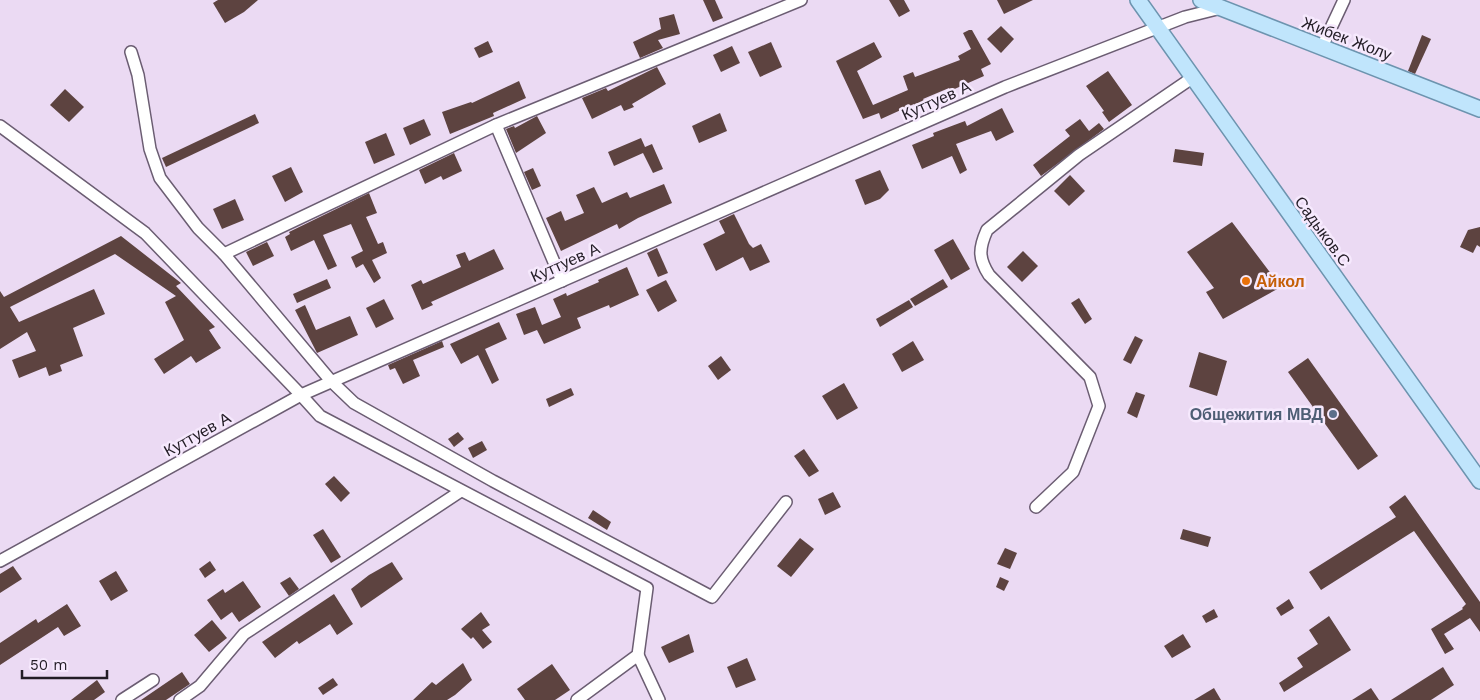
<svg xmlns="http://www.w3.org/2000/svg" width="1480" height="700" viewBox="0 0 1480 700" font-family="'Work Sans',sans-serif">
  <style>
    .building { fill: #5d4340 }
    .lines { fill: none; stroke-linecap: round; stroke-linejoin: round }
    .minor-casing { stroke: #6b5d72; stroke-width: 14 }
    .major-casing { stroke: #6d94af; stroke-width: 18 }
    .minor { stroke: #fff; stroke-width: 11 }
    .major { stroke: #c0e5fc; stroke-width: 15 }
    .food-dot { fill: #e8710a; stroke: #f6e9fd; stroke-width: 2 }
    .service-dot { fill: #5c6f8a; stroke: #f6e9fd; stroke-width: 2 }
    .labels { text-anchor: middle; stroke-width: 5; stroke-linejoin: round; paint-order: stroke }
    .street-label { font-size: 16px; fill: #221c25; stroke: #f6e9fd }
    .food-label { font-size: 16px; font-weight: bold; fill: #c56008; stroke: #f6e9fd; text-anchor: start }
    .service-label { font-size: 16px; font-weight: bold; fill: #4e5e75; stroke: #f6e9fd; text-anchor: end }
  </style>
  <rect width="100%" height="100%" fill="#ebdaf3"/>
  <g class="building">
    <polygon points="218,0 258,0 244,12 225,23 213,3"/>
    <polygon points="703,0 715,0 723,18 713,22"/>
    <polygon points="889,0 904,0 910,11 899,17"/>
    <polygon points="997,0 1033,0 1004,14"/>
    <polygon points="674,14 680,34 658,40 663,48 640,58 633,42 661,29 659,18"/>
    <polygon points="1001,26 1014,39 1001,53 987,39"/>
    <polygon points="969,30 972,30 991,64 981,69 984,76 950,91 949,88 923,99 925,102 915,106 914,104 881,119 879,113 863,119 836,61 874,42 882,57 857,71 873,105 908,90 903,76 913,72 915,77 960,60 958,56 971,49 963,33"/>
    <polygon points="1422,35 1431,39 1415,74 1408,71"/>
    <polygon points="488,41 493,52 479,58 474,48"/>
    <polygon points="771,42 782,67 760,77 748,52"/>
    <polygon points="732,46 740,63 721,72 713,55"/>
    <polygon points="657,67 666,84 632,104 634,107 624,111 621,105 592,119 582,98 606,88 608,91"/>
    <polygon points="1108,71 1132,105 1109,122 1102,112 1104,111 1086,86"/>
    <polygon points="519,81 526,98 493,113 494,116 450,134 442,112 471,102 472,103"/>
    <polygon points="65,89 84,107 69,122 50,105"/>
    <polygon points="1002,108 1014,132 996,141 991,131 956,144 967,170 960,174 952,156 922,169 912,145 934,136 933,133 965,121 967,126"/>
    <polygon points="720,113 727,131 699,143 692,126"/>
    <polygon points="255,114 259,123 166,167 162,158"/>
    <polygon points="537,116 546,133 516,153 506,129 514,126 515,128"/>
    <polygon points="424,119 431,135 410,145 403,128"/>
    <polygon points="1080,119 1089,131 1099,123 1104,129 1041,176 1033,165 1070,136 1065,130"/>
    <polygon points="386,133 395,155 374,164 365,142"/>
    <polygon points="641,138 645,147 652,144 663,169 653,173 643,153 614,166 608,152"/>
    <polygon points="1175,149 1204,153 1202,166 1173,162"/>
    <polygon points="454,153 462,171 443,180 441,176 425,184 419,170"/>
    <polygon points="291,167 303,192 285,202 272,176"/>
    <polygon points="533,168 541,186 532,190 524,172"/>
    <polygon points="880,170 889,190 880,199 865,205 855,180"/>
    <polygon points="1070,175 1085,191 1069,206 1054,191"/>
    <polygon points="664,184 672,203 638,218 619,229 617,224 561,251 546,218 561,211 565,221 584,213 576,195 594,187 602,203 627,192 630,198"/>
    <polygon points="369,193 377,213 366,217 378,244 383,242 387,253 372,260 381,278 374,283 363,264 356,268 351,257 363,251 351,224 323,235 337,266 328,270 314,240 291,251 285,237 290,234 289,232"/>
    <polygon points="235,199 244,220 222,229 213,209"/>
    <polygon points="734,214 749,244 753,248 761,244 770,262 750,271 743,257 716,271 703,244 725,233 719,221"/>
    <polygon points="1232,222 1281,287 1223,319 1206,292 1214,288 1187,252"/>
    <polygon points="1480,227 1480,247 1477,245 1473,253 1460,247 1468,230"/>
    <polygon points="121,236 181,283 176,286 215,327 209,330 221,348 196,363 191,356 164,374 154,359 184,340 165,302 176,296 115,254 10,307 19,322 94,289 105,314 73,328 83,356 60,365 62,371 49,376 46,367 19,378 12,360 36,351 27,332 0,349 0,291 4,297"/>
    <polygon points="953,239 970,269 951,280 934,250"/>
    <polygon points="267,242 274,256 253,266 246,252"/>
    <polygon points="657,248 668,273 658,277 647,253"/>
    <polygon points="494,249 504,269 431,302 433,305 422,310 411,285 421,280 423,284 461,267 456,255 465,252 469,261"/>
    <polygon points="1023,251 1038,266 1022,282 1007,267"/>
    <polygon points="627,267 639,295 610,308 609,305 577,318 581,328 544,344 537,330 524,335 516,314 535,307 542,325 561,317 553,299 566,293 567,296 599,282 598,280"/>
    <polygon points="327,279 331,288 297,303 293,294"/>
    <polygon points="943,279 948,287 915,306 910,299"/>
    <polygon points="666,280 677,301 658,312 646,290"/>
    <polygon points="1079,298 1092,319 1085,324 1071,303"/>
    <polygon points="384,299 394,319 376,328 366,308"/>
    <polygon points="909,300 913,307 880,327 876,319"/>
    <polygon points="305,305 316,330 350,316 358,335 317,353 295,310"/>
    <polygon points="499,322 507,339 485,349 499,380 492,384 478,355 461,364 450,344"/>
    <polygon points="1135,336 1143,340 1131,364 1123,360"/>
    <polygon points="442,341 444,347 413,360 420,376 403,384 395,368 390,370 388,365"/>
    <polygon points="913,341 924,360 902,372 892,354"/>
    <polygon points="1199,352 1227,361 1217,396 1189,387"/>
    <polygon points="721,356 731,370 718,380 708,366"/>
    <polygon points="1308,358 1378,456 1358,470 1288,372"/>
    <polygon points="844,383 858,408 837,420 822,396"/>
    <polygon points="571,388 574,395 549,407 546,399"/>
    <polygon points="1136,392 1145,395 1137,418 1127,413"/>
    <polygon points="458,432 464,439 454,447 448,439"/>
    <polygon points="482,441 487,450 473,458 468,448"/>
    <polygon points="804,449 819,471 809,477 794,456"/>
    <polygon points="334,476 350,493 341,502 325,484"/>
    <polygon points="833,492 841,507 825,515 818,499"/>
    <polygon points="1405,495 1480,602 1480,632 1470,618 1444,634 1454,649 1445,654 1431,629 1463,609 1462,608 1466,604 1414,531 1321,590 1309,572 1396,517 1389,507"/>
    <polygon points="593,510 611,522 607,530 588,518"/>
    <polygon points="323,529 341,557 331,563 313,535"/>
    <polygon points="1183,529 1211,537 1208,547 1180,539"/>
    <polygon points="800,538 814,549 791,577 777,566"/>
    <polygon points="1005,548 1017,553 1010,569 997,564"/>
    <polygon points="210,561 216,570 205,578 199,569"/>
    <polygon points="392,562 403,579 361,608 351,589 369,575"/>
    <polygon points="13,566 22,579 0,593 0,574"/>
    <polygon points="116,571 128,591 111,601 99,581"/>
    <polygon points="290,577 299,589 289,596 280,583"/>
    <polygon points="1000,577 1009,581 1004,591 996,587"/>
    <polygon points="243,581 261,607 239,622 232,612 221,620 207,600 223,589 225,593"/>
    <polygon points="334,594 353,624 337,635 330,624 299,644 297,641 275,658 262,642"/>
    <polygon points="1289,599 1294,608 1281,616 1276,608"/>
    <polygon points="67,604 81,626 64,636 58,627 0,665 0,643 36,619 38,623"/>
    <polygon points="1214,609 1218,617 1206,623 1202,616"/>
    <polygon points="481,612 490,625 482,630 492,642 483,649 473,637 471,639 461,629"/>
    <polygon points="1329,616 1351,650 1284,692 1279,683 1303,667 1297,658 1318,644 1309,630"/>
    <polygon points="212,620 227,638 209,652 194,635"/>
    <polygon points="689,634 694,652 669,663 661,647"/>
    <polygon points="1183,634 1191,647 1172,658 1164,646"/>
    <polygon points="747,658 756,680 736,688 727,667"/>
    <polygon points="463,663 472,680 455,695 447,700 413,700 432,682 436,685"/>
    <polygon points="552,664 570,690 555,700 525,700 517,689"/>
    <polygon points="1443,667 1454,685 1431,700 1391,700"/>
    <polygon points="182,672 190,684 166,700 141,700"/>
    <polygon points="333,678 338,685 323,695 318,688"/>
    <polygon points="97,680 105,692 94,700 71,700"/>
    <polygon points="1214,688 1221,700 1194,700"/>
    <polygon points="1371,688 1379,700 1352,700"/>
  </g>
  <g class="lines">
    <g class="minor-casing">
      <g id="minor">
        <polyline points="1322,47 1344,0"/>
        <polyline points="131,52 138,75 150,149 160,178 198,228 224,254 331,381 354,403 493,481 712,597 786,502"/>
        <polyline points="496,125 801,0"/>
        <polyline points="0,126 145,233 301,395 320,416 647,588 638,655 577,700"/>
        <polyline points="224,254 496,125 562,281"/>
        <path d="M1036 507 1073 472 1099 406 1090 377 989 275C978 258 979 248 987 230L1079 155 1192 78"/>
        <polyline points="0,561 301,395 1005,87 1185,17 1221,8"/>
        <polyline points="638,655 659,700"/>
        <polyline points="122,700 153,680"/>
        <polyline points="180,700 200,686 244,634 461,491"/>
      </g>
    </g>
    <g class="major-casing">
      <g id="major">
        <polyline points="1138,0 1480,481"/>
        <polyline points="1201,0 1480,109"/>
      </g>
    </g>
    <use href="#minor" class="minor"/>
    <use href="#major" class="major"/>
  </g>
  <circle class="food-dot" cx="1246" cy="281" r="5"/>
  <circle class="service-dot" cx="1333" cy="414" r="5"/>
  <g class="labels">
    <g class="street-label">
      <text transform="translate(1347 38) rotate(21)" y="6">Жибек Жолу</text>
      <text transform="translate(936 100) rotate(-24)" y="6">Куттуев А</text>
      <text transform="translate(1323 231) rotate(54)" y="6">Садыков.С</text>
      <text transform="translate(565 262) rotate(-24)" y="6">Куттуев А</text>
      <text transform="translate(197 434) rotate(-29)" y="6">Куттуев А</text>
    </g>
    <g class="food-label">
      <text x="1256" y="287">Айкол</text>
    </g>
    <g class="service-label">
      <text x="1323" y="420">Общежития МВД</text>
    </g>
  </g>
  <path d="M22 670v8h85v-8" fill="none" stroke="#221c25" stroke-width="2.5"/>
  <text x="30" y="670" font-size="15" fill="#221c25" stroke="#f6e9fd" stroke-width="4" paint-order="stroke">50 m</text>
</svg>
